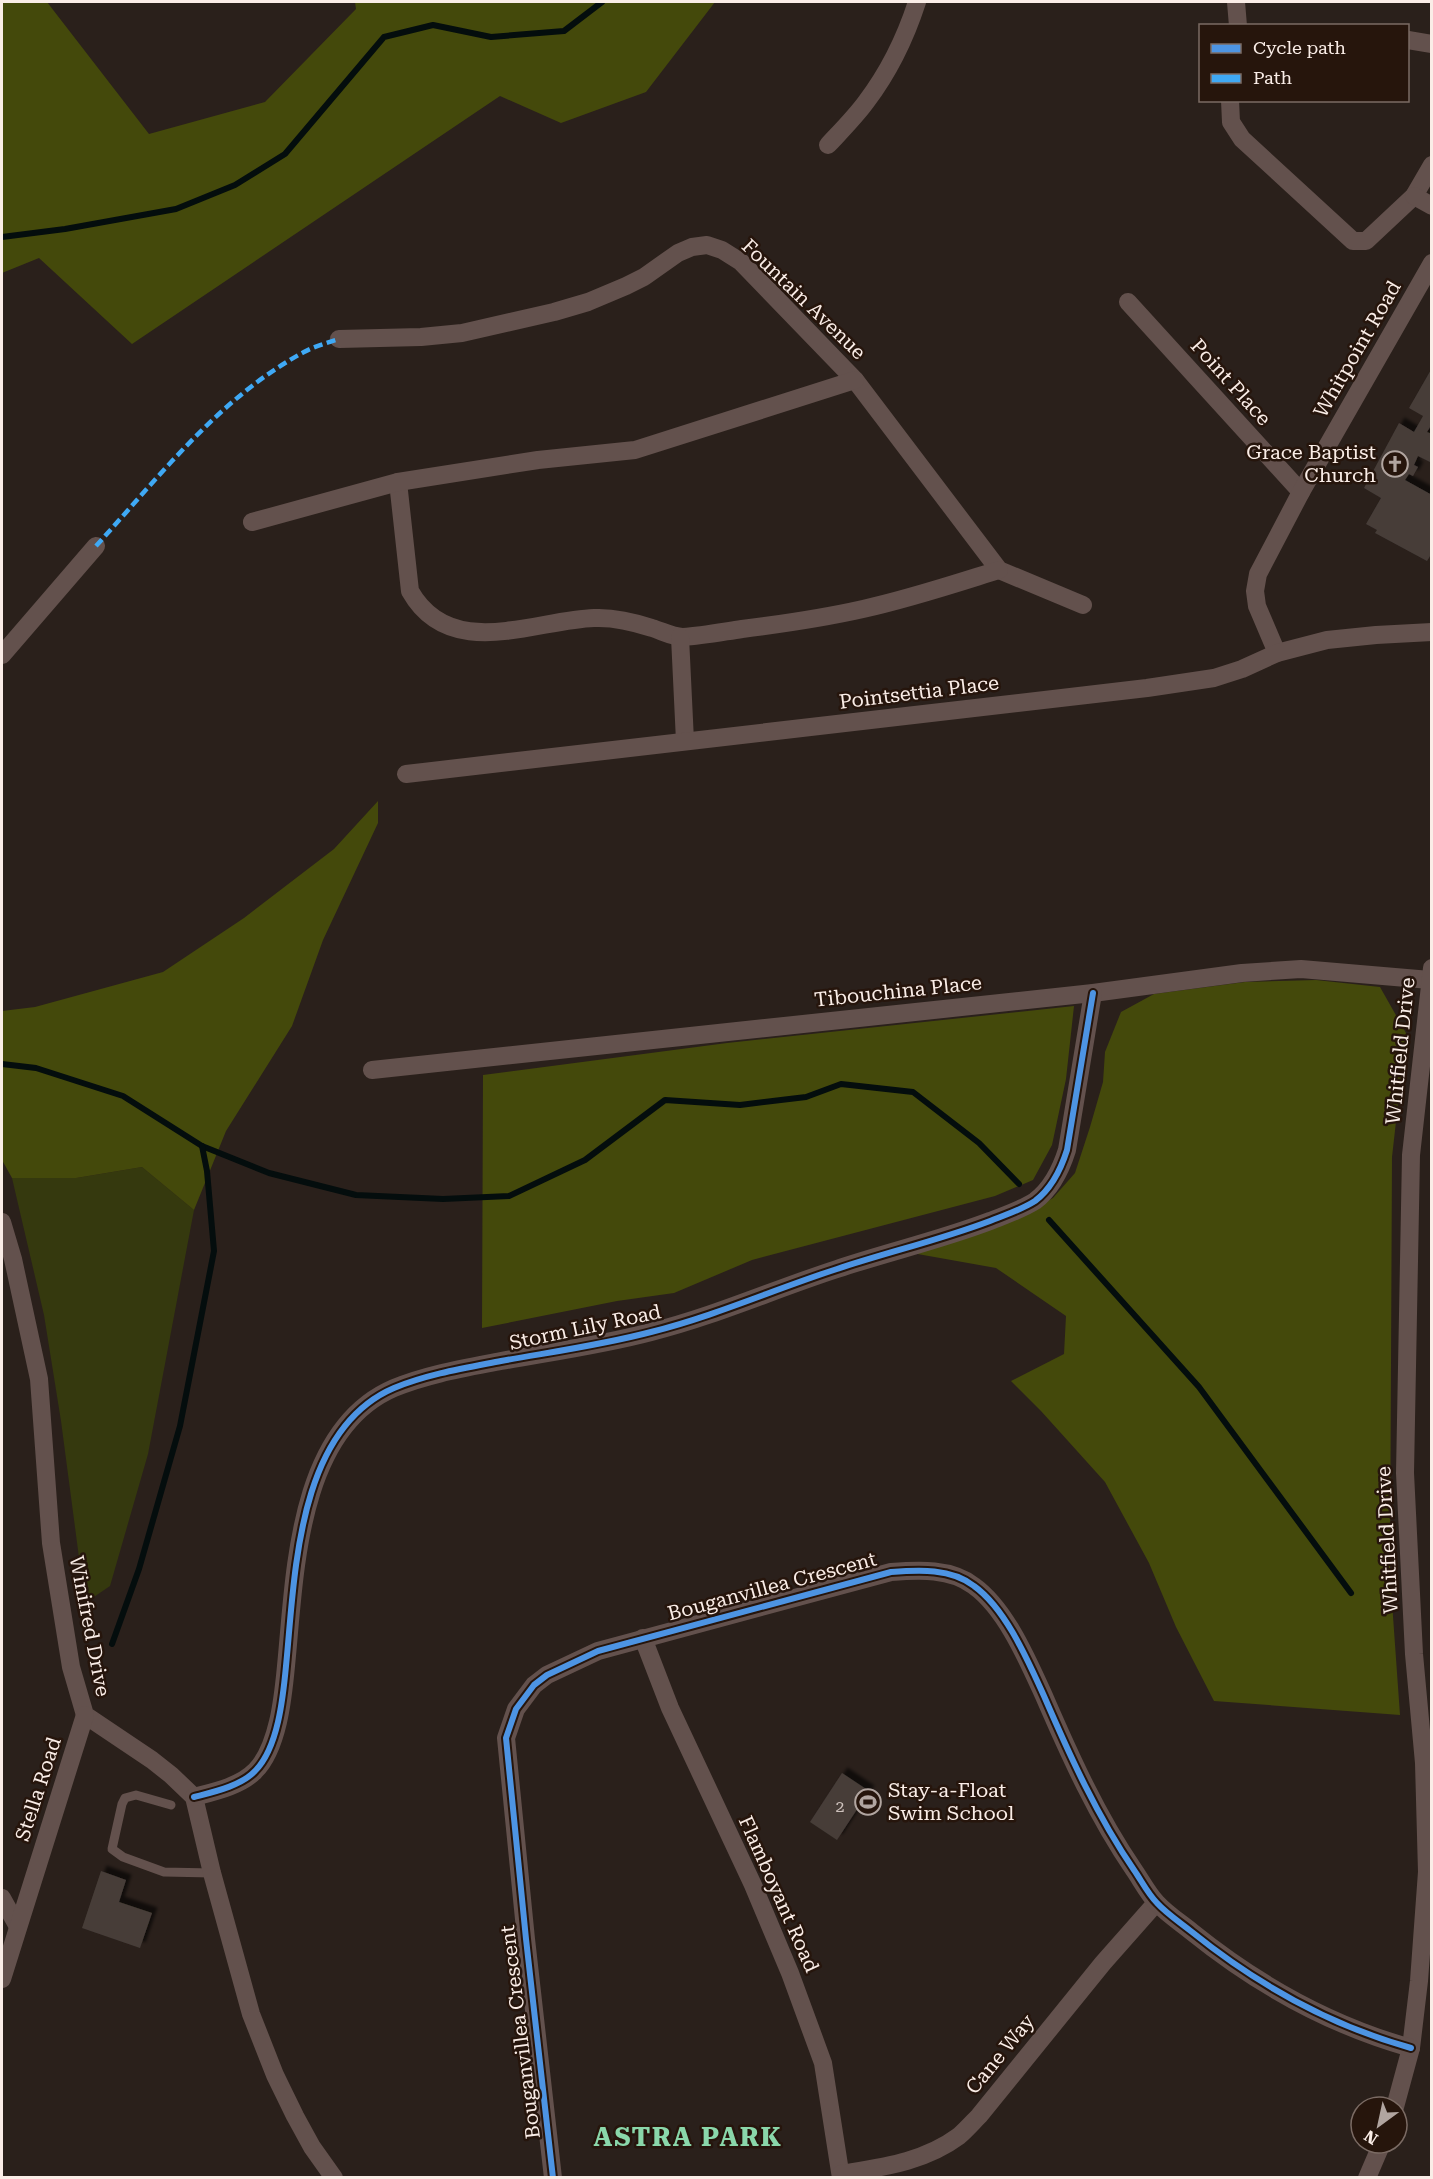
<svg xmlns="http://www.w3.org/2000/svg" width="1433" height="2179" viewBox="0 0 1433 2179" font-family="'Roboto Serif',serif">
  <style>
    .green { fill: #35390e }
    .forest { fill: #44490b }
    .lines { fill: none; stroke-linecap: round; stroke-linejoin: round }
    .stream { stroke: #040d0d; stroke-width: 6 }
    .building { fill: #463d39; filter: url(#shadow) }
    .service { stroke: #63514d; stroke-width: 9 }
    .minor { stroke: #63514d; stroke-width: 18 }
    .quiet { stroke: #3fa9f5; stroke-width: 4.5; stroke-dasharray: 9 4.5; stroke-linecap: butt }
    .cycleway-casing { stroke: #26150c; stroke-width: 10 }
    .cycleway { stroke: #4d94e3; stroke-width: 6 }
    .labels { text-anchor: middle; stroke-width: 5; stroke-linejoin: round; paint-order: stroke }
    .number-label { font-size: 16px; fill: #cdc1bc }
    .street-label { font-size: 20px; fill: #faede7; stroke: #26150c }
    .poi-label { font-size: 20px; fill: #faede7; stroke: #26150c; text-anchor: end }
    .district-label { font-size: 26px; font-weight: bold; letter-spacing: 1.5px; fill: #8ad7aa; stroke: #26150c }
  </style>
  <defs>
    <filter id="shadow"><feDropShadow dx="5.5" dy="-5.5" stdDeviation="1.5" flood-color="#0009"/></filter>
  </defs>
  <rect width="100%" height="100%" fill="#2a201b"/>
  <polygon class="green" points="142,1167 194,1210 148,1454 110,1586 85,1603 61,1421 44,1315 12,1178 76,1178"/>
  <g class="forest">
    <polygon points="2,2 47,2 149,134 265,102 356,9 355,2 715,2 646,92 561,123 500,96 132,344 39,258 2,273"/>
    <polygon points="378,801 378,823 323,940 292,1026 226,1131 194,1210 142,1167 76,1178 12,1178 2,1160 2,1011 35,1007 163,972 244,918 334,849"/>
    <polygon points="1316,980 1380,987 1406,1033 1392,1157 1390,1574 1400,1715 1214,1701 1176,1627 1149,1563 1105,1482 1041,1411 1011,1381 1064,1354 1066,1316 996,1268 912,1253 1004,1224 1053,1198 1075,1173 1090,1127 1103,1082 1105,1052 1121,1012 1154,994 1245,982"/>
    <polygon points="1074,1006 1066,1079 1052,1145 1033,1180 995,1196 752,1260 674,1293 617,1301 482,1328 483,1075 727,1043"/>
  </g>
  <g class="lines">
    <g class="stream">
      <polyline points="2,237 65,229 176,209 235,185 285,154 384,37 433,25 491,37 564,31 602,2"/>
      <polyline points="2,1064 36,1068 123,1096 202,1146 269,1173 356,1195 443,1199 509,1196 585,1160 665,1100 740,1105 806,1097 841,1084 913,1092 979,1143 1019,1184"/>
      <polyline points="1049,1220 1199,1387 1351,1593"/>
      <polyline points="112,1644 139,1569 180,1426 214,1251 207,1171 202,1146"/>
    </g>
  </g>
  <g class="building">
    <polygon points="1432,368 1432,424 1427,432 1432,434 1432,463 1418,456 1414,465 1418,467 1413,476 1409,474 1405,480 1432,495 1432,553 1427,561 1375,533 1377,530 1366,524 1381,498 1364,488 1399,423 1414,432 1423,416 1409,408"/>
    <polygon points="842,1773 869,1791 837,1840 810,1822"/>
    <polygon points="101,1871 126,1880 119,1902 152,1913 140,1948 82,1928"/>
  </g>
  <g class="lines">
    <polyline class="service" points="171,1805 136,1795 125,1798 122,1804 112,1849 123,1857 164,1872 212,1873"/>
    <g class="minor">
      <polyline points="1236,2 1238,26"/>
      <polyline points="1408,40 1432,44"/>
      <polyline points="1230,100 1231,122 1242,139 1353,241 1366,241 1414,196 1432,165"/>
      <path d="M828 145C841 131 855 117 866 102 888 73 906 36 917 2"/>
      <polyline points="1414,196 1432,206"/>
      <polyline points="1128,302 1301,492"/>
      <polyline points="339,339 421,337 462,333 554,312 588,302 626,286 644,277 678,253 692,247 707,245 722,250 741,262 855,380 999,570 1083,605"/>
      <path d="M398 482 410 591C450 662 534 620 594 618 614 617 634 622 652 628 662 631 673 637 683 637 702 636 722 632 742 629 782 624 823 618 863 609 909 599 954 584 999 570"/>
      <polyline points="252,522 398,482 538,460 635,450 855,380"/>
      <polyline points="680,637 685,741"/>
      <polyline points="1277,653 1257,606 1255,591 1258,574 1301,492 1432,263"/>
      <polyline points="2,655 96,546"/>
      <polyline points="406,774 1147,688 1214,678 1242,669 1277,653 1327,640 1376,635 1432,632"/>
      <polyline points="372,1070 1093,993 1242,973 1301,969 1430,980"/>
      <polyline points="2,1222 13,1259 39,1379 51,1543 71,1667 85,1715 152,1760 171,1775 194,1797 212,1873 251,2014 275,2075 295,2116 312,2147 334,2178"/>
      <polyline points="643,1638 670,1708 753,1885 790,1973 823,2063 841,2178"/>
      <path d="M194 1797C213 1792 241 1786 255 1771 278 1748 283 1698 286 1666 295 1577 296 1430 394 1388 428 1374 465 1368 501 1361 551 1352 602 1345 651 1332 715 1316 775 1289 837 1269 888 1252 940 1240 990 1221 1005 1215 1021 1210 1035 1201 1051 1189 1061 1169 1067 1150L1093 993"/>
      <polyline points="2,1898 17,1925"/>
      <polyline points="2,1979 85,1715"/>
      <polyline points="1395,2107 1411,2048 1419,1981 1427,1872 1424,1763 1414,1654 1405,1473 1411,1155 1432,968"/>
      <path d="M841 2174C883 2167 924 2162 959 2136 966 2130 973 2122 979 2116L1103 1963 1156 1903"/>
      <path d="M553 2178 526 1939 506 1738 516 1709 534 1685 547 1675 598 1651 891 1572C919 1570 951 1568 974 1586 1006 1609 1028 1661 1044 1696 1070 1756 1097 1816 1134 1870 1141 1880 1148 1894 1157 1903 1167 1914 1181 1923 1192 1932 1259 1986 1329 2025 1411 2048"/>
      <polyline points="1367,2178 1382,2143"/>
    </g>
    <path class="quiet" d="M96 546C159 477 220 397 304 352 315 346 327 343 339 339"/>
    <g class="cycleway-casing">
      <g id="cycleway">
        <path d="M194 1797C213 1792 241 1786 255 1771 278 1748 283 1698 286 1666 295 1577 296 1430 394 1388 428 1374 465 1368 501 1361 551 1352 602 1345 651 1332 715 1316 775 1289 837 1269 888 1252 940 1240 990 1221 1005 1215 1021 1210 1035 1201 1051 1189 1061 1169 1067 1150L1093 993"/>
        <path d="M553 2178 526 1939 506 1738 516 1709 534 1685 547 1675 598 1651 891 1572C919 1570 951 1568 974 1586 1006 1609 1028 1661 1044 1696 1070 1756 1097 1816 1134 1870 1141 1880 1148 1894 1157 1903 1167 1914 1181 1923 1192 1932 1259 1986 1329 2025 1411 2048"/>
      </g>
    </g>
    <use href="#cycleway" class="cycleway"/>
  </g>
  <defs>
    <g id="church-ring" transform="scale(1.35)"><circle r="9.5" fill="#26150c" stroke="#b1a5a0" stroke-width="1.5"/><path d="M-1.2-6h2.4v3.5h3.3v2.4h-3.3V6h-2.4V-.1h-3.3v-2.4h3.3Z" fill="#b1a5a0"/></g>
    <g id="stadium-ring" transform="scale(1.35)"><circle r="9.5" fill="#26150c" stroke="#b1a5a0" stroke-width="1.5"/><path d="M0-5a6.5 5 0 1 0 0 10a6.5 5 0 1 0 0-10ZM-3.5-1.8h7v3.6h-7Z" fill="#b1a5a0"/></g>
  </defs>
  <g fill-rule="evenodd">
    <use href="#church-ring" x="1395" y="464"/>
    <use href="#stadium-ring" x="868" y="1802"/>
  </g>
  <g class="labels">
    <g class="number-label">
      <text x="840" y="1812">2</text>
    </g>
    <g class="street-label">
      <text transform="translate(804 299) rotate(44)" y="7">Fountain Avenue</text>
      <text transform="translate(1357 349) rotate(-60)" y="7">Whitpoint Road</text>
      <text transform="translate(1231 382) rotate(48)" y="7">Point Place</text>
      <text transform="translate(919 692) rotate(-7)" y="7">Pointsettia Place</text>
      <text transform="translate(898 991) rotate(-6)" y="7">Tibouchina Place</text>
      <text transform="translate(1400 1051) rotate(-84)" y="7">Whitfield Drive</text>
      <text transform="translate(585 1327) rotate(-12)" y="7">Storm Lily Road</text>
      <text transform="translate(1387 1540) rotate(-93)" y="7">Whitfield Drive</text>
      <text transform="translate(772 1586) rotate(-15)" y="7">Bouganvillea Crescent</text>
      <text transform="translate(90 1626) rotate(79)" y="7">Winifred Drive</text>
      <text transform="translate(38 1789) rotate(-72)" y="7">Stella Road</text>
      <text transform="translate(779 1894) rotate(66)" y="7">Flamboyant Road</text>
      <text transform="translate(520 2032) rotate(-97)" y="7">Bouganvillea Crescent</text>
      <text transform="translate(1000 2054) rotate(-51)" y="7">Cane Way</text>
    </g>
    <g class="poi-label">
      <text x="1376" y="459">Grace Baptist<tspan x="1376" dy="23">Church</tspan></text>
      <text x="888" y="1797" text-anchor="start">Stay-a-Float<tspan x="888" dy="23">Swim School</tspan></text>
    </g>
    <g class="district-label">
      <text x="688" y="2146">ASTRA PARK</text>
    </g>
  </g>
  <rect width="1433" height="2179" fill="none" stroke="#faede7" stroke-width="6"/>
  <rect x="1199" y="24" width="210" height="78" fill="#26150c" stroke="#7b6b64" stroke-width="1.5"/>
  <rect x="1211" y="44" width="30" height="9" fill="#4d94e3" stroke="#7b6b64" stroke-width="1.5"/>
  <text x="1253" y="54" font-size="18" fill="#faede7">Cycle path</text>
  <rect x="1211" y="74" width="30" height="9" fill="#3fa9f5" stroke="#7b6b64" stroke-width="1.5"/>
  <text x="1253" y="84" font-size="18" fill="#faede7">Path</text>
  <g transform="translate(1379 2125) rotate(213)"><circle r="28" fill="#26150c" stroke="#7b6b64" stroke-width="1.5"/>
  <path d="M0-4.5L10 22L0 15L-10 22Z" fill="#b1a5a0"/>
  <text y="-9" font-size="16" font-weight="bold" text-anchor="middle" fill="#faede7">N</text>
  </g>
</svg>
